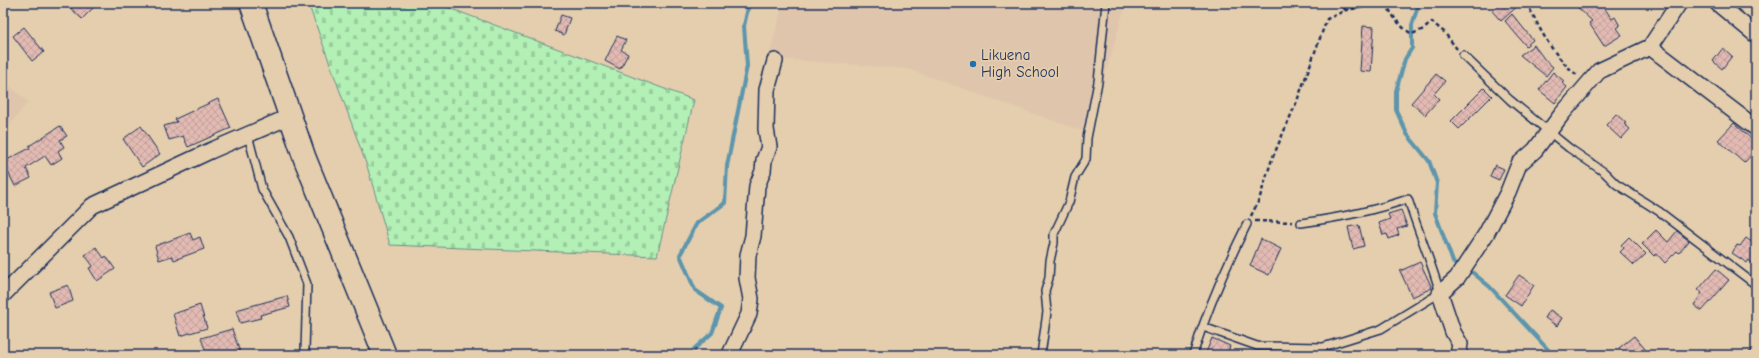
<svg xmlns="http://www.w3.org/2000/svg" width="1759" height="358" viewBox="0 0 1759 358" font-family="'Comic Neue',sans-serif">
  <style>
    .built { fill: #dfc5ac }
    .cemetery { fill: url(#cemetery-stones); stroke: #67908a }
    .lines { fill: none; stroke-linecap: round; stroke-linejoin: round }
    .stream { stroke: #5c95ad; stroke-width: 4 }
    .building { fill: url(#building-cross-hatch); stroke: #1b2f5e }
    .lane-casing { stroke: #1b2f5e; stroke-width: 10 }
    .street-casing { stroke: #1b2f5e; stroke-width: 18 }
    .primary-casing { stroke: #1b2f5e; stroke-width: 25 }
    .path { stroke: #1b2f5e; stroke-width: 2.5; stroke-dasharray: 4 3; stroke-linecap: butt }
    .lane { stroke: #e4cead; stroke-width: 7 }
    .street { stroke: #e4cead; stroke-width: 15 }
    .primary { stroke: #e4cead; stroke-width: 22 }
    .poi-dot { fill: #1f6fb2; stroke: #e4cead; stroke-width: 1.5 }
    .labels { text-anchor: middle; stroke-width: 3.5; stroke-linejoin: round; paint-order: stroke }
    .poi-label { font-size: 15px; fill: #1b2f5e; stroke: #e4cead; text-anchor: start }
  </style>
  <defs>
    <pattern id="cemetery-stones" width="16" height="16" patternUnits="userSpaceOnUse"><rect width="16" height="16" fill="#b3f0b5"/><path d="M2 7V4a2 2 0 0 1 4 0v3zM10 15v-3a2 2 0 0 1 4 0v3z" fill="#99ce9e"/></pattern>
    <pattern id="building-cross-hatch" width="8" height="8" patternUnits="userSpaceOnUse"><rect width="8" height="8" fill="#e2bab2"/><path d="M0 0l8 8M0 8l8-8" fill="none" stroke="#c1a09c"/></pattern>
  </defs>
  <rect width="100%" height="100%" fill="#e4cead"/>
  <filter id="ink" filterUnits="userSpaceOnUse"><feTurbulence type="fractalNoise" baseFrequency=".025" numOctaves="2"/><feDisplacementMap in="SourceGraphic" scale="8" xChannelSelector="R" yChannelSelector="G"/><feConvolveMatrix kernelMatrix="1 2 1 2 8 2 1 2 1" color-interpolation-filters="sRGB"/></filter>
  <g filter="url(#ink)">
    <g class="built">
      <polygon points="783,3 1126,3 1088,133 908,69 769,58"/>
      <polygon points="3,80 28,102 3,133"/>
    </g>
    <polygon class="cemetery" points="308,3 436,3 694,100 657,256 390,245 367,166"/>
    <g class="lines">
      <g class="stream">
        <polyline points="1419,3 1412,25 1412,48 1405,59 1396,91 1396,110 1407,134 1429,161 1437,183 1435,213 1453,262 1459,269"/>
        <polyline points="1464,273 1472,272 1490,287 1553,355"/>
        <polyline points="695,355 694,349 712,333 721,308 695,290 680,255 697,223 725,203 727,166 747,66 744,26 749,3"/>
      </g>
    </g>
    <g class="building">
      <polygon points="65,3 88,3 93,8 82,19"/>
      <polygon points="1501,3 1521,3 1501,21 1492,11"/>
      <polygon points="1573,3 1601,3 1612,19 1615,17 1620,26 1617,28 1622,35 1604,46 1589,23 1592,21"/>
      <polygon points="1512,14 1533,40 1526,46 1505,21"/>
      <polygon points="561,15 570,18 564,35 555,31"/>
      <polygon points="1363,26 1374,27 1371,72 1360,71"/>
      <polygon points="24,27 44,52 32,61 13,36"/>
      <polygon points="617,36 626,40 621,50 628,54 620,69 605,61"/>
      <polygon points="1534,45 1545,60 1553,67 1546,76 1520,55"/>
      <polygon points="1723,48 1732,56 1722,69 1713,61"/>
      <polygon points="1553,72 1564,81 1562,83 1567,87 1555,103 1539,90"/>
      <polygon points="1436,74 1445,81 1434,94 1439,99 1425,115 1411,103"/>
      <polygon points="1484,88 1492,96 1459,129 1451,121"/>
      <polygon points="218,99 231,128 188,147 183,136 169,140 164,126 177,122 175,119"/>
      <polygon points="1616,114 1626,123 1624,124 1630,129 1621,139 1606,125"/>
      <polygon points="1734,123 1756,143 1756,150 1744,163 1718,140"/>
      <polygon points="60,126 67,136 60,140 64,147 58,151 62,158 51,165 45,156 26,168 31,178 15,186 3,162 30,148 29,146"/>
      <polygon points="141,126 160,154 142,167 123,139"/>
      <polygon points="1495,165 1504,169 1499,180 1490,176"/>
      <polygon points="1401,210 1407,226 1397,229 1399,235 1389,239 1387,234 1383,235 1379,223 1390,219 1388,214"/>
      <polygon points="1359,225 1364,246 1353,249 1348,227"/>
      <polygon points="1656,230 1668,242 1677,231 1689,241 1679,253 1677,251 1665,263 1657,254 1654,256 1642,244"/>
      <polygon points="190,233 193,240 200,237 204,249 174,260 172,256 159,260 155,246"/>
      <polygon points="1629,237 1646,254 1634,265 1620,252 1624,248 1621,245"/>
      <polygon points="1746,238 1756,245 1756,267 1749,260 1747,263 1732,253 1737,245 1740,246"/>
      <polygon points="1261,239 1281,249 1269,275 1250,266"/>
      <polygon points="96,247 104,258 106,256 115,269 97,281 89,268 93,266 85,255"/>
      <polygon points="1420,262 1432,288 1412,297 1400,271"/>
      <polygon points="1716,269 1729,280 1702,311 1694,305 1702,293 1698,290"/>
      <polygon points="1519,275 1534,285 1521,306 1505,295"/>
      <polygon points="68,285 73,301 55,308 49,292"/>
      <polygon points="287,296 290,307 260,315 261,318 240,323 236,310"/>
      <polygon points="200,305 207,328 180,336 173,314"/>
      <polygon points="1550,310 1562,318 1557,326 1545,318"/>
      <polygon points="232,329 241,355 207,355 201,338"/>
      <polygon points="1634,336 1645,349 1638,355 1624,355 1619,348"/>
      <polygon points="1212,338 1230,346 1227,355 1205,355"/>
    </g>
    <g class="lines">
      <g class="lane-casing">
        <g id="lane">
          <polyline points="1371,3 1372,3"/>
          <polyline points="1463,55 1510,100 1569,148 1604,172 1616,184 1660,212 1756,285"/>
          <polyline points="248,135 262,189 289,237 307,284 305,350 306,355"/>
          <path d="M1203 327 1257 346 1323 347 1381 329 1440 293C1431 261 1418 231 1408 199 1373 211 1338 218 1301 223"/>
          <polyline points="1041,355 1047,312 1045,291 1049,278 1050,261 1054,243 1054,234 1069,202 1075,177 1086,159 1087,138 1098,82 1106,3"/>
          <path d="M1193 355C1207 310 1226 266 1247 224"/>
          <polyline points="1753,355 1756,352"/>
        </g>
      </g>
      <g class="street-casing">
        <g id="street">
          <polyline points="1717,3 1756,35"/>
          <polyline points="1650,47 1756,128"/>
          <polyline points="3,295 92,206 210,151 291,116"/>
          <polyline points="731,355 731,352 749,314 751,299 747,278 748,255 753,236 757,186 763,171 764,160 769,147 766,129 767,90 775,61"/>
          <polyline points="1458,355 1460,344 1453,332 1440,293 1457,278 1486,234 1508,192 1519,164 1535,150 1562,114 1599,71 1650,47 1679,3"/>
        </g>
      </g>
      <g class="primary-casing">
        <polyline id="primary" points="251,3 305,159 385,355"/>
      </g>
      <g class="path">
        <polyline points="1337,3 1346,10"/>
        <path d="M1386 3C1392 16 1400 27 1412 34L1424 29 1432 22 1444 32 1457 49"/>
        <path d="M1527 3C1540 30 1553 56 1577 75"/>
        <polyline points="1251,216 1259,200 1272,159 1297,101 1327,19 1346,10 1364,7"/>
        <polyline points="1255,221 1292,222"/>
      </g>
      <use href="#lane" class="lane"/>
      <use href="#street" class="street"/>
      <use href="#primary" class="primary"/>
    </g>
  </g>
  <circle class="poi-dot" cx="973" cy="64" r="4"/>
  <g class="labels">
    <g class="poi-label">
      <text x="981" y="60">Likuena<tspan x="981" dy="17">High School</tspan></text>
    </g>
  </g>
  <rect width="1759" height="358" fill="none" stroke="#e4cead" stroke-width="16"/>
  <rect x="8" y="8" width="1743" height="342" fill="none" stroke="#1b2f5e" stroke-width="1.5" filter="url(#ink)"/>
</svg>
